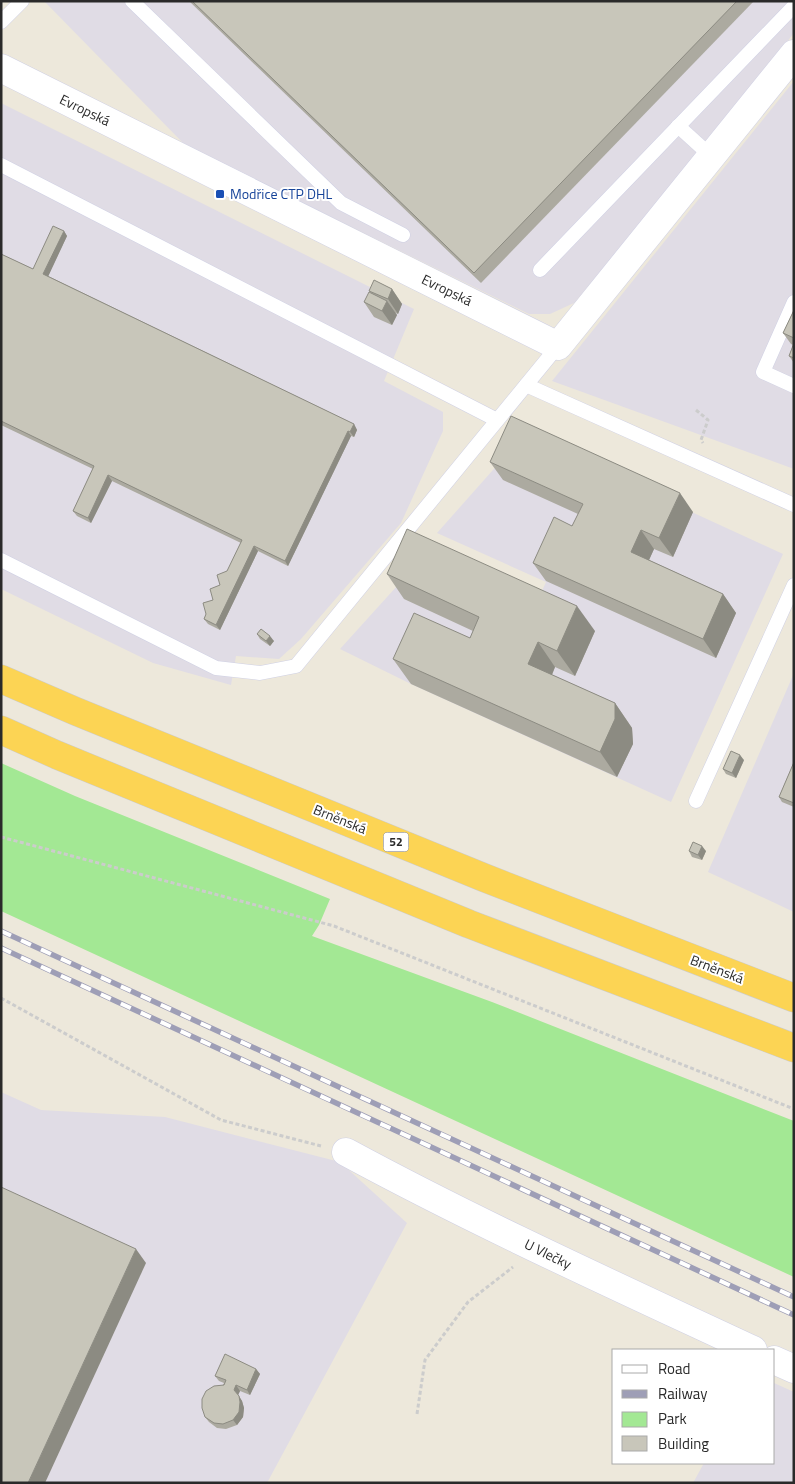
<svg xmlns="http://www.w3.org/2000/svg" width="795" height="1484" viewBox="0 0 795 1484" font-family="'Titillium Web',sans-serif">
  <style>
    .industrial { fill: #e0dce5 }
    .green { fill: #a3e894 }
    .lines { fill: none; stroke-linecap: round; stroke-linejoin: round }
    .service-casing { stroke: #d0d1e4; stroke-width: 15 }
    .minor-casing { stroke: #d0d1e4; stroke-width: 29 }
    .trunk-casing { stroke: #ccc; stroke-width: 29 }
    .path { stroke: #ccc; stroke-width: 3; stroke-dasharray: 4 2.5; stroke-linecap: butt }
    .service { stroke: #fff; stroke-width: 14 }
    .minor { stroke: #fff; stroke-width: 28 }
    .trunk { stroke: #fcd454; stroke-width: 28 }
    .rail-casing { stroke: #9e9eb6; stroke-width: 5.5 }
    .rail { stroke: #fff; stroke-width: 4; stroke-dasharray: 11; stroke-linecap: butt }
    .wall { fill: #acaaa0 }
    .shaded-wall { fill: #8c8b82 }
    .building { fill: #c8c6ba; stroke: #8c8b82 }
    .transit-dot { fill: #1a4fb4; stroke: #fff; stroke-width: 2 }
    .labels { text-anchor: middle; stroke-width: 4; stroke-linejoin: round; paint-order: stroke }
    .shield { fill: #fff; stroke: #6a6a6a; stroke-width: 1 }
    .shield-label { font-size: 12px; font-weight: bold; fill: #2a2a2a }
    .street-label { font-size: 14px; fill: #2a2a2a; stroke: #fff }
    .transit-label { font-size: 14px; fill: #164399; stroke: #fff; text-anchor: start }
  </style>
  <rect width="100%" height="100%" fill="#ede8db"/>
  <g class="industrial">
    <polygon points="44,1 794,1 794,33 703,148 574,303 550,314 529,314 185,145"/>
    <polygon points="794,81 794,469 552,381"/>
    <polygon points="1,103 414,309 384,381 443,412 443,431 401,523 301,639 279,659 236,656 231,685 153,663 1,589"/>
    <polygon points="524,435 783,554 671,802 411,684 340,649 426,554 536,604 546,582 437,533"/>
    <polygon points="794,673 794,912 708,872"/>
    <polygon points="1,1092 41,1110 165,1117 340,1162 407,1223 267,1483 1,1483"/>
    <polygon points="774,1383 794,1392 794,1483 693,1483 704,1463 774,1463"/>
  </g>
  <polygon class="green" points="1,763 75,796 330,899 319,925 312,936 492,1002 794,1121 794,1277 1,911"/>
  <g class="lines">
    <g class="service-casing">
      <g id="service">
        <polyline points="132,1 341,203 403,235"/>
        <polyline points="1,22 22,1"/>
        <polyline points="678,126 711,156"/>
        <polyline points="1,165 497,420"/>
        <polyline points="540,270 794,6"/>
        <polyline points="794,302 763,372 794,386"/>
        <polyline points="526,385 794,505"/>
        <polyline points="1,560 216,668 260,673 296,666 558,346"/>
        <polyline points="696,801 794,585"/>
      </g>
    </g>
    <g class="minor-casing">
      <g id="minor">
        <polyline points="1,68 558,346 794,54"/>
        <path d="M346 1152C479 1224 616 1286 753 1350"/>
        <polyline points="774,1360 794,1369"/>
      </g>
    </g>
    <g class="trunk-casing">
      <g id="trunk">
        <polyline points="1,679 75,711 485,878 794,998"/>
        <polyline points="1,730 57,755 469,924 794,1048"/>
      </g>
    </g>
    <g class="path">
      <polyline points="696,410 708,420 701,440 703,443"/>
      <polyline points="1,837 334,926 794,1109"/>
      <polyline points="1,998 221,1120 321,1146"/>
      <polyline points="417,1414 425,1360 468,1302 513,1267"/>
    </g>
    <use href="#service" class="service"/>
    <use href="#minor" class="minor"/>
    <use href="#trunk" class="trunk"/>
    <g class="rail-casing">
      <g id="rail">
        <polyline points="1,931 794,1297"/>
        <polyline points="1,948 794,1315"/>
      </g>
    </g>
    <use href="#rail" class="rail"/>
  </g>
  <g class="wall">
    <polygon points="189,1 754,1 481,283"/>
    <polygon points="64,231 67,236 48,276 354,424 357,430 354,437 351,436 288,566 258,551 220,630 208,624 204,619 241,543 112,481 91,523 77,516 73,511 93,469 1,425 1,254 33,269"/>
    <polygon points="392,289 402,304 398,314 395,313 397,315 392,325 374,317 364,302 371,293 369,291"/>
    <polygon points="794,310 794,363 789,356 793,345 791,344 783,333"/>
    <polygon points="490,462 693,512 673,557 654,549 649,560 723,594 736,613 716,658 546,581 533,563 572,526 578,514 503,480"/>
    <polygon points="387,574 595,631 575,676 555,667 552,675 615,703 632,728 633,744 617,777 411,684 393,659 470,638 473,631 404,599"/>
    <polygon points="257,634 274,641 270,646 260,639"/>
    <polygon points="744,760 736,778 726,774 723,769"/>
    <polygon points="794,762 794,807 782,802 779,797"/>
    <polygon points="689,851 706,851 702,860 692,857"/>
    <polygon points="256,1369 260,1374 250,1395 240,1391 238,1395 242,1401 244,1408 243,1417 237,1425 226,1429 217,1428 209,1422 205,1417 224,1383 219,1381 215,1376"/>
  </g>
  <g class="shaded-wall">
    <polygon points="64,231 67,236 47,279 43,274"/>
    <polygon points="392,289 402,304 398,314 388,299"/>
    <polygon points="387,301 397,315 392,325 382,311"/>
    <polygon points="354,424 357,430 354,437 350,432"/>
    <polygon points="348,431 351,436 288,566 285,561"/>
    <polygon points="108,475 112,481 91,523 88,518"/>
    <polygon points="680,493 693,512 673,557 659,538"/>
    <polygon points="641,530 654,549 644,571 631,552"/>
    <polygon points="254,546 258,551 220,630 216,625"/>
    <polygon points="723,594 736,613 716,658 703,639"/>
    <polygon points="577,606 595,631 575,676 557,651"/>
    <polygon points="270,636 274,641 270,646 266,641"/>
    <polygon points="538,642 555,667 546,689 528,664"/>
    <polygon points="615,703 632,728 633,744 617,777 600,752"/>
    <polygon points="740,755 744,760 736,778 732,773"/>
    <polygon points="702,846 706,851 702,860 698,855"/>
    <polygon points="136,1249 146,1263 45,1483 28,1483"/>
    <polygon points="256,1369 260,1374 250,1395 247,1390"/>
    <polygon points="236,1385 240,1391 238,1395 234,1390"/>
    <polygon points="239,1396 242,1401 244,1408 243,1417 237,1425 233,1420"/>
  </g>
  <g class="building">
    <polygon points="192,1 737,1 474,273"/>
    <polygon points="53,226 64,231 43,274 354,424 350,432 348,431 285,561 254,546 216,625 204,619 206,614 203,603 213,600 210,589 220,585 217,575 227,571 242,540 108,475 88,518 73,511 94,466 1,421 1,254 33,269"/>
    <polygon points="374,280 392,289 388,299 369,291"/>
    <polygon points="369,292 387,301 382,311 364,302"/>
    <polygon points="794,310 794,338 783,333"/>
    <polygon points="794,343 794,358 789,356"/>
    <polygon points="511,416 680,493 659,538 641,530 631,552 723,594 703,639 533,563 554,517 572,526 583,504 490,462"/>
    <polygon points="407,529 577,606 557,651 538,642 528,664 615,703 615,719 600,752 393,659 414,613 470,638 479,617 387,574"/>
    <polygon points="261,629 270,636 266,641 257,634"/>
    <polygon points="731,751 740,755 732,773 723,769"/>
    <polygon points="794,762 794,803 779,797"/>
    <polygon points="693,842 702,846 698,855 689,851"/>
    <polygon points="1,1187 136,1249 28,1483 1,1483"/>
    <polygon points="225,1354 256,1369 247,1390 236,1385 234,1390 239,1396 240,1402 239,1412 233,1420 223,1424 214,1423 205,1417 202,1408 202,1399 206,1391 214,1386 224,1385 226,1380 215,1376"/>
  </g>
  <rect class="transit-dot" x="215" y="189" width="10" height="10" rx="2.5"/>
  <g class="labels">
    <rect class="shield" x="383.5" y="832.5" width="25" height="19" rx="4"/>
    <g class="shield-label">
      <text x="396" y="846">52</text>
    </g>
    <g class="street-label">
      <text transform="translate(85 110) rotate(26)" y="5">Evropská</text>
      <text transform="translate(447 290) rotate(26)" y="5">Evropská</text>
      <text transform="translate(340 819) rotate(22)" y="5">Brněnská</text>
      <text transform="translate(717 969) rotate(21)" y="5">Brněnská</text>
      <text transform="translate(548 1254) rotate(26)" y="5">U Vlečky</text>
    </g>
    <g class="transit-label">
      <text x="230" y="199">Modřice CTP DHL</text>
    </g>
  </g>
  <rect width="795" height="1484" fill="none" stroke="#2a2a2a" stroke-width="5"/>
  <rect x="612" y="1349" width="162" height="115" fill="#ffffff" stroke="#aaaaaa"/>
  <rect x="622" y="1365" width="25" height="8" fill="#ffffff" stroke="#aaaaaa"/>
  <text x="658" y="1374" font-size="15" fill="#2a2a2a">Road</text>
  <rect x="622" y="1390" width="25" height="8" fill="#9e9eb6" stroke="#aaaaaa"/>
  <text x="658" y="1399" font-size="15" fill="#2a2a2a">Railway</text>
  <rect x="622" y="1412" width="25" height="15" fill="#a3e894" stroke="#aaaaaa"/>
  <text x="658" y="1424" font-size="15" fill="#2a2a2a">Park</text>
  <rect x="622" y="1436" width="25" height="15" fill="#c8c6ba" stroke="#aaaaaa"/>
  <text x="658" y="1449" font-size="15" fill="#2a2a2a">Building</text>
</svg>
